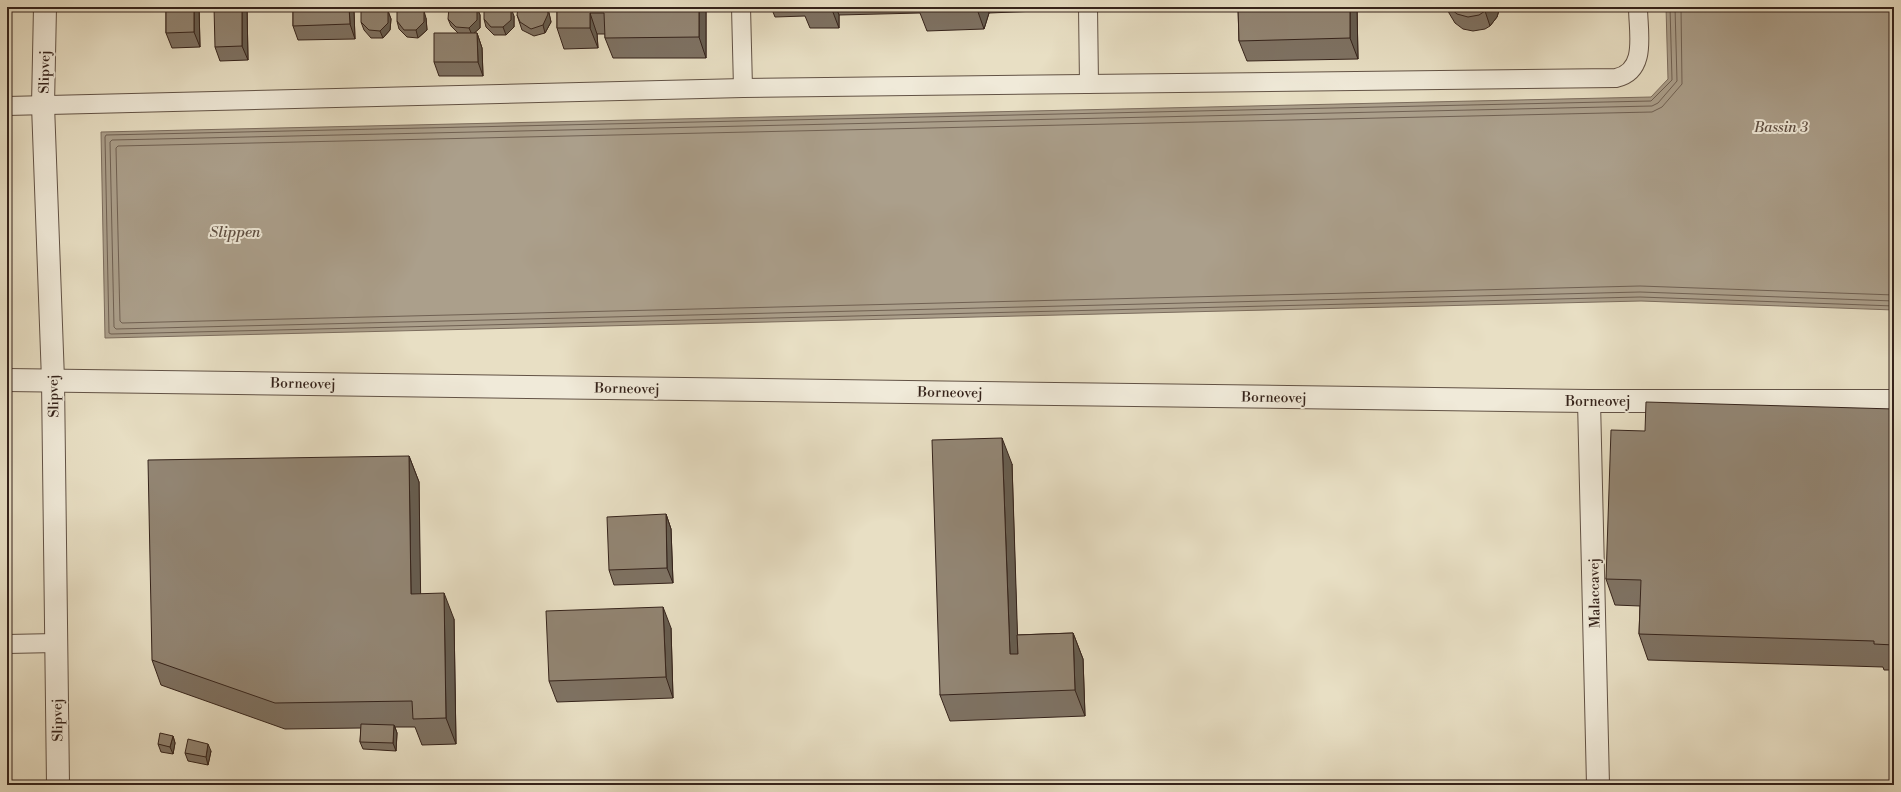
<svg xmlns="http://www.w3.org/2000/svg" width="1901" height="792" viewBox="0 0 1901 792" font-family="'Libre Bodoni',serif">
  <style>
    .water { fill: #ab9f8b; stroke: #7c6d5e }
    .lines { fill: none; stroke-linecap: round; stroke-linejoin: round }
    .shore { stroke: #706153; stroke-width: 1 }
    .service-casing { stroke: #625245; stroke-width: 20 }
    .minor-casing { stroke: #625245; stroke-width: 24 }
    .service { stroke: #f0ead9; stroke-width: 18 }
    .minor { stroke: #f0ead9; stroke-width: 22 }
    .wall { fill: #7e7263; stroke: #35231b }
    .shaded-wall { fill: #665d50; stroke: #35231b }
    .building { fill: #928573; stroke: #35231b }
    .labels { text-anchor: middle; stroke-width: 4; stroke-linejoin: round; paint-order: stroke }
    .street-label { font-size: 14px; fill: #35231b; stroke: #f0ead9 }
    .water-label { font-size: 15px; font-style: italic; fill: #5e4e42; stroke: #f0ead9 }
  </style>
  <rect width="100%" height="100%" fill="#e8dfc4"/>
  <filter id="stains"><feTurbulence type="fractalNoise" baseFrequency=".005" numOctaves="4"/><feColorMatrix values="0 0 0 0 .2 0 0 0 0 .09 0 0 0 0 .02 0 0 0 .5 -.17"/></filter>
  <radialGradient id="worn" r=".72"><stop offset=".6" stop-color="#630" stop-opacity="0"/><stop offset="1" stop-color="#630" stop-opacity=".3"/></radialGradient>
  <polygon class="water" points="1666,7 1894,7 1894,310 1641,301 105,338 101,132 1651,97 1668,79"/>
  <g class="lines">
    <g class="shore">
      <polyline points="1670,7 1672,80 1651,101 106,135 105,137 109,333 111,334 1640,297 1894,306"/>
      <polyline points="1675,7 1677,81 1658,103 1652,106 112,140 110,142 114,327 116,329 1640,292 1894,301"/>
      <polyline points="1681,7 1682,84 1662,107 1652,112 118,146 116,148 120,321 122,323 1640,286 1894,295"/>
    </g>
    <g class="service-casing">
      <g id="service">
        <polyline points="741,7 743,88"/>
        <polyline points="1088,7 1089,84"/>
        <path d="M7 106 743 88 1616 78C1648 71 1638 32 1638 7"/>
        <polyline points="7,644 56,643"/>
      </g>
    </g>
    <g class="minor-casing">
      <g id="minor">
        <polyline points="45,7 43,105 53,380 58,785"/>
        <polyline points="7,380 1589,401 1894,401"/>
        <polyline points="1589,401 1598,785"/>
      </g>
    </g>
    <use href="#service" class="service"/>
    <use href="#minor" class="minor"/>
  </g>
  <g class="wall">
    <polygon points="166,7 199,7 200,47 172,48 166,33"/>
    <polygon points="247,7 248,60 220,61 215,47"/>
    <polygon points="293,7 353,7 354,12 355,39 298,40 293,26"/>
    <polygon points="547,7 549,13 551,22 545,33 534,36 522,30 517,15"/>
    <polygon points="557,7 706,7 706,58 613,58 605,38 605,34 597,34 598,48 564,49 557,28"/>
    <polygon points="771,7 1038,7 1038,11 989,13 984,29 927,31 920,13 839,15 839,28 810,28 805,16 775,17"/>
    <polygon points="1238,7 1357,7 1358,59 1247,61 1239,41"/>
    <polygon points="1447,7 1500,7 1497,17 1490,26 1485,29 1473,31 1463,29 1455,23 1449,13"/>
    <polygon points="477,8 480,15 480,28 474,33 477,33 482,48 483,76 439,76 434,62 458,33 451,26 448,19"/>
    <polygon points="388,11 391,19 390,30 383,38 371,38 364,30 361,22"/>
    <polygon points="514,16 514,27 506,35 494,35 486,27 484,19"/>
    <polygon points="426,18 427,30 418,38 407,37 399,29 397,21"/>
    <polygon points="1894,409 1894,670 1884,670 1883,667 1648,660 1639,634 1640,606 1615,605 1606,579 1645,431"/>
    <polygon points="409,456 419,482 420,594 454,619 456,744 422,745 415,727 395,727 397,733 396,751 363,749 360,742 361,728 285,729 161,685 152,660"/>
    <polygon points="1012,464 1017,635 1073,633 1083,659 1085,716 950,721 940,695"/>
    <polygon points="666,514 671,529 673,583 614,585 609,570"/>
    <polygon points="671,628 673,698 557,702 549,681"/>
    <polygon points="173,736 175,743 173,754 161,752 158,744"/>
    <polygon points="211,751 208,765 188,761 185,753"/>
  </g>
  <g class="shaded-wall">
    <polygon points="194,7 199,7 200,47 194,32"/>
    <polygon points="242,7 247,7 248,60 242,46"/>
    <polygon points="349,7 353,7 354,12 355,39 350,24"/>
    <polygon points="547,7 549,13 551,22 545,33 543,25"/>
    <polygon points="699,7 706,7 706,58 699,37"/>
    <polygon points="831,7 836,7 839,15 839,28"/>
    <polygon points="977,7 987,7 989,13 984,29 977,9"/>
    <polygon points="1350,7 1357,7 1358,59 1350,38"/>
    <polygon points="1488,7 1500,7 1497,17 1490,26 1485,11"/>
    <polygon points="477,8 480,15 480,28 472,35 469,28"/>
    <polygon points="511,8 514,16 514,27 506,35 503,27"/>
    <polygon points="388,11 391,19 390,30 383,38 380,31"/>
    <polygon points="424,11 426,18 427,30 418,38 416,30"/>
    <polygon points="590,13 597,34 598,48 590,28"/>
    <polygon points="477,33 482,48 483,76 478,62"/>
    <polygon points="1002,438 1012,464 1019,680 1010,654"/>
    <polygon points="409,456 419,482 421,620 411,594"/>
    <polygon points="666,514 671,529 673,583 667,568"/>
    <polygon points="444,593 454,619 456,744 446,718"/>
    <polygon points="663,607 671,628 673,698 666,677"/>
    <polygon points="1073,633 1083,659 1085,716 1075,690"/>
    <polygon points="394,725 397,733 396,751 393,743"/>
    <polygon points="173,736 175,743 173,754 170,747"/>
    <polygon points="208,744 211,751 208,765 206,757"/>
  </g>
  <g class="building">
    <polygon points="166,7 194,7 194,32 166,33"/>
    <polygon points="214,7 242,7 242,46 215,47"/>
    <polygon points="293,7 349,7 350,24 293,26"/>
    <polygon points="365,7 384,7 388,11 388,23 380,31 369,30 361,22 361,11"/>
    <polygon points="400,7 420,7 424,11 424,22 416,30 404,30 397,21 397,11"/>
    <polygon points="449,7 476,7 477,8 477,20 469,28 456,27 448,19"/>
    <polygon points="485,7 510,7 511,8 511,20 503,27 491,27 484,19 484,8"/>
    <polygon points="519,7 547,7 548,14 543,25 531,29 520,22 517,15 518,8"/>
    <polygon points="557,7 699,7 699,37 605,38 604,13 590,13 590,28 557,28"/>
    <polygon points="918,7 977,7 977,9 919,10"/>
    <polygon points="1238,7 1350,7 1350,38 1239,41"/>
    <polygon points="1449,7 1488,7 1485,11 1479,15 1468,17 1457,14"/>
    <polygon points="434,33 477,33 478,62 434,62"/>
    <polygon points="1646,402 1894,409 1894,645 1874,644 1874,641 1639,634 1641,580 1606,579 1611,430 1645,431"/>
    <polygon points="1002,438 1010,654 1018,654 1017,635 1073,633 1075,690 940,695 932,440"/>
    <polygon points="409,456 411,594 444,593 446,718 413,719 412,701 275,703 152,660 148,460"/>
    <polygon points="666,514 667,568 609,570 607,517"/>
    <polygon points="663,607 666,677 549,681 546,611"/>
    <polygon points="361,724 394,725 393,743 360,742"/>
    <polygon points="160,733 173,736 170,747 158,744"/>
    <polygon points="188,739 208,744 206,757 185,753"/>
  </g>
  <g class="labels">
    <g class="street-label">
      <text transform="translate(44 72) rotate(-89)" y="5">Slipvej</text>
      <text transform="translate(303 383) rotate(1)" y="5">Borneovej</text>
      <text transform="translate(627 388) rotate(1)" y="5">Borneovej</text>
      <text transform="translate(950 392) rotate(1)" y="5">Borneovej</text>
      <text transform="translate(53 396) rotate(-91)" y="5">Slipvej</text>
      <text transform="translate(1274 397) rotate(1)" y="5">Borneovej</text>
      <text x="1598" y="406">Borneovej</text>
      <text transform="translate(1594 593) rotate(-91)" y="5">Malaccavej</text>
      <text transform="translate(57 720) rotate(-91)" y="5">Slipvej</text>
    </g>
    <g class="water-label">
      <text x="1781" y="132">Bassin 3</text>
      <text x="235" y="237">Slippen</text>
    </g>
  </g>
  <rect width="1901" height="792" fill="none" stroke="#e8dfc4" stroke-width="24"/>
  <rect x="8" y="8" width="1885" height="776" fill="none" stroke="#35231b" stroke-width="2"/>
  <rect x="12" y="12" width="1877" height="768" fill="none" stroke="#35231b"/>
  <rect width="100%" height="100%" filter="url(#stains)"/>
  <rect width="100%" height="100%" fill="url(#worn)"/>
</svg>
